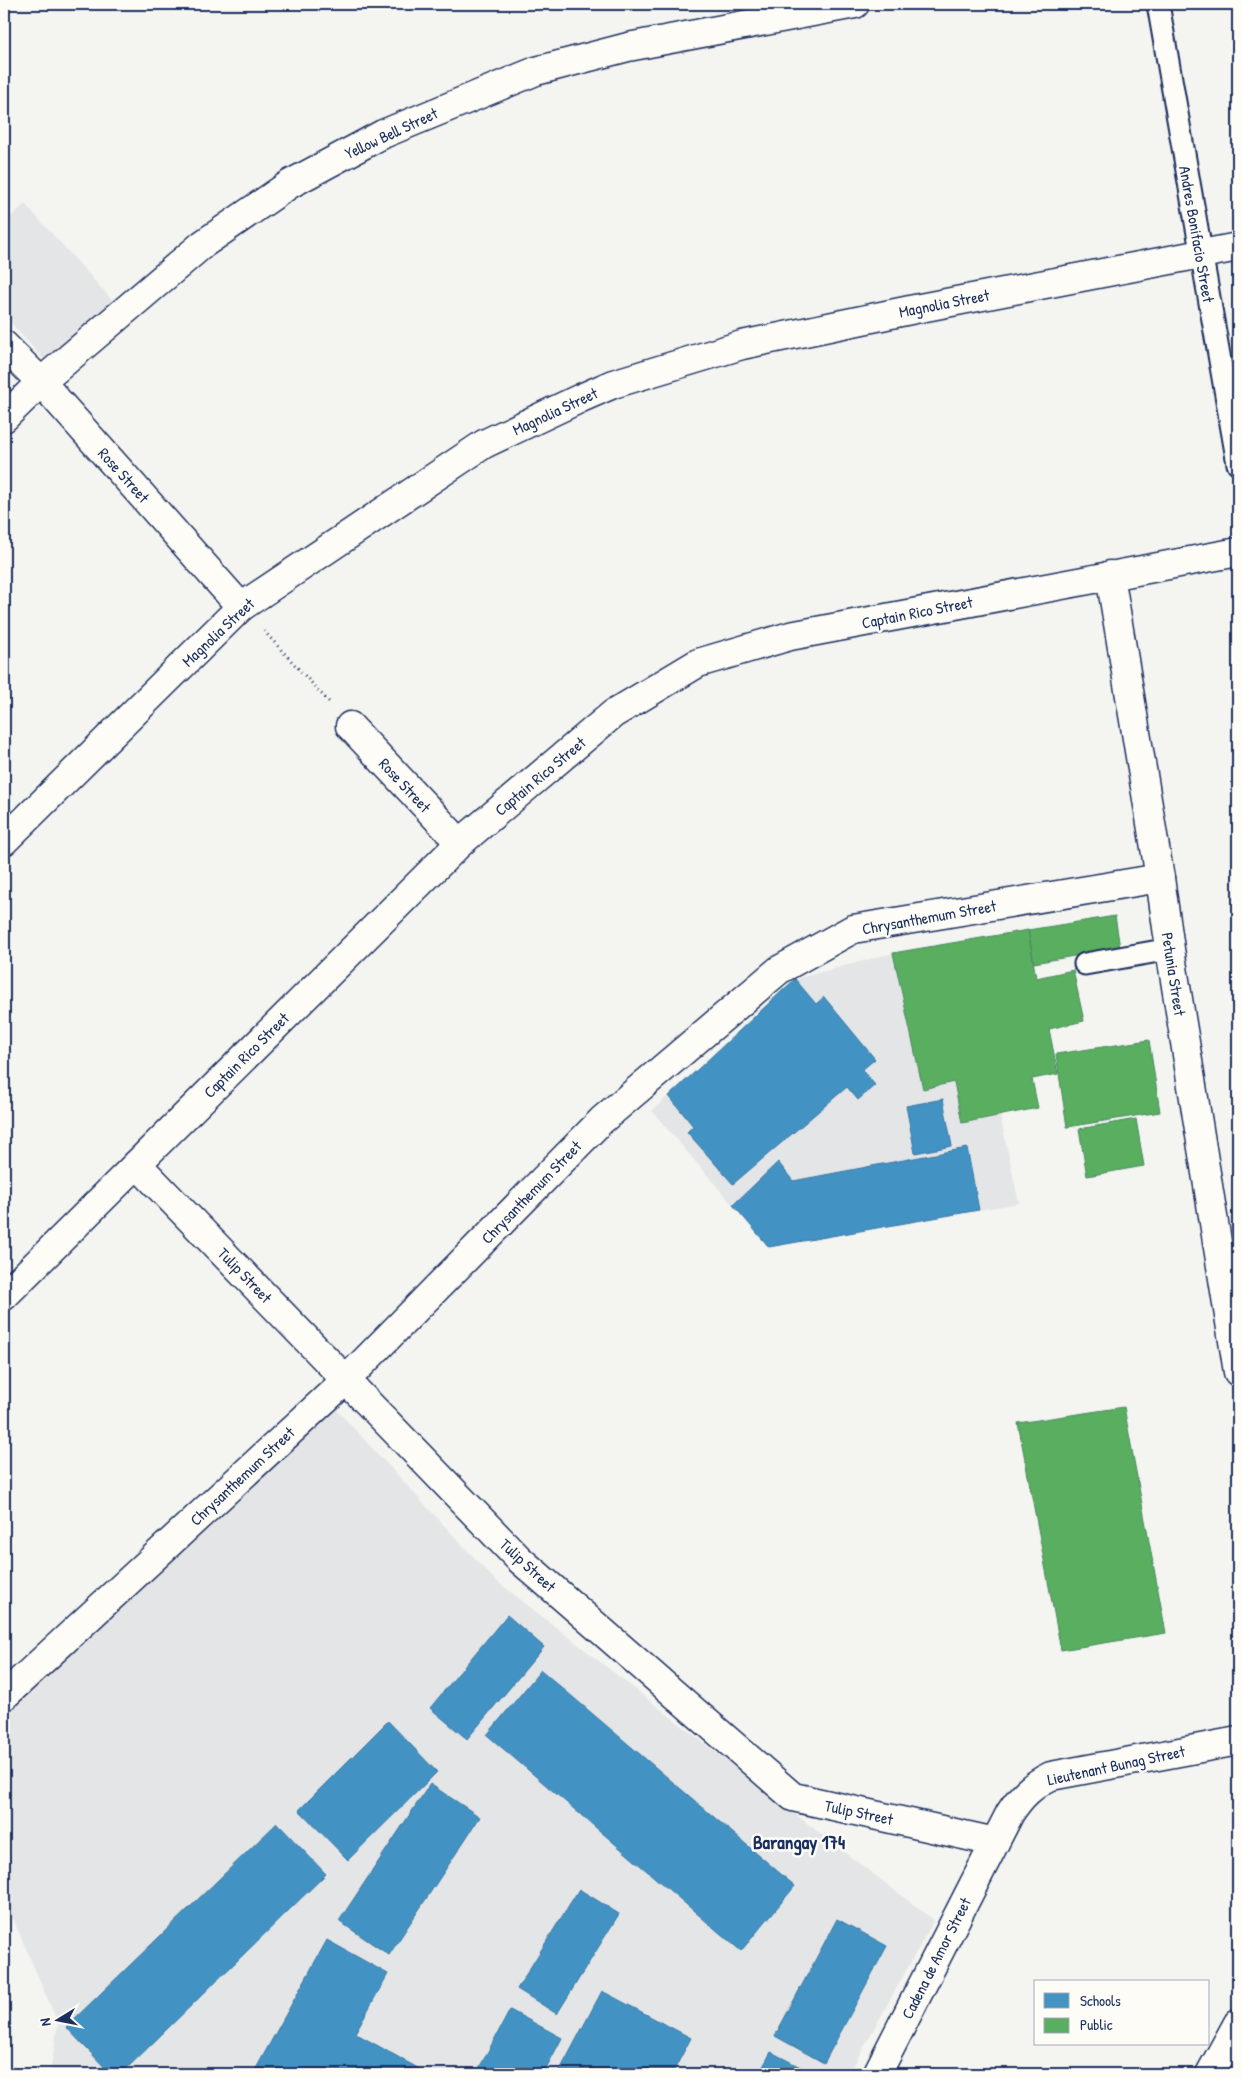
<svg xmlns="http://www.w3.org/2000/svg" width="1242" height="2078" viewBox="0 0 1242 2078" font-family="'Patrick Hand',sans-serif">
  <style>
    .built { fill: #e4e5e6 }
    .schools { fill: #4393c3; stroke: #3775a5 }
    .public { fill: #5aae61; stroke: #478860 }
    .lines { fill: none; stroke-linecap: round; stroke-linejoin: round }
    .lane-casing { stroke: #1b2f5e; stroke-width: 25 }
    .street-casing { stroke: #1b2f5e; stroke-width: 31 }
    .path { stroke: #1b2f5e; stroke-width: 3; stroke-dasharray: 1 4; stroke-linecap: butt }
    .lane { stroke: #fdfcf7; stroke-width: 21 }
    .street { stroke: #fdfcf7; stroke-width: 28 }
    .labels { text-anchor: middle; stroke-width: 5; stroke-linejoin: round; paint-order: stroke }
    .street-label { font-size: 16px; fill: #1b2f5e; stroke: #fdfcf7 }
    .quarter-label { font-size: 19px; font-weight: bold; fill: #1b2f5e; stroke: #fdfcf7 }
  </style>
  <rect width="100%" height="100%" fill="#f4f4f1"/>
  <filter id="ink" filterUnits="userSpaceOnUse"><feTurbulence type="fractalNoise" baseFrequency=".02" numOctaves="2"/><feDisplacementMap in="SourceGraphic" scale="10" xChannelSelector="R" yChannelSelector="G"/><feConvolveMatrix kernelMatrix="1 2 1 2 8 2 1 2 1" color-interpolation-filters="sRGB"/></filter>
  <g filter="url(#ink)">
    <g class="built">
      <polygon points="25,204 113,301 46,362 4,315 4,223"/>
      <polygon points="893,953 923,1089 954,1082 962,1123 1000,1116 1019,1203 769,1247 652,1111 795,979"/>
      <polygon points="334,1407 494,1579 836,1846 934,1920 849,2074 50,2074 58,2023 4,1898 4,1708"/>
    </g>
    <g class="schools">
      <polygon points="795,979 816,1004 824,997 875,1059 862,1070 875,1085 858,1100 847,1087 733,1184 687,1132 693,1126 669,1096"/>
      <polygon points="943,1099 952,1146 915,1153 906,1106"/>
      <polygon points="967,1148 979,1210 769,1247 733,1205 778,1162 793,1181"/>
      <polygon points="507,1615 544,1647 467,1739 430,1708"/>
      <polygon points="541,1670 795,1886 741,1951 487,1735"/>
      <polygon points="388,1721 437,1772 348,1860 299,1810"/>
      <polygon points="430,1784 480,1817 389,1955 339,1921"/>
      <polygon points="277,1823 326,1874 121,2074 111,2074 66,2027"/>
      <polygon points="579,1889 619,1914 557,2014 517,1989"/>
      <polygon points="837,1919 887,1946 824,2063 775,2036"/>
      <polygon points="327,1940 388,1974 355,2033 425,2072 424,2074 253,2074"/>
      <polygon points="602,1991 691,2038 672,2074 558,2074"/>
      <polygon points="510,2010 562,2038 543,2074 476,2074"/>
      <polygon points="771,2052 814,2074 759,2074"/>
    </g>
    <g class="public">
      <polygon points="1115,916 1120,948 1034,963 1028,930"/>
      <polygon points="1028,930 1036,978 1073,970 1084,1021 1049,1029 1058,1074 1032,1079 1038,1108 962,1123 954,1082 923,1089 893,953"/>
      <polygon points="1149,1040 1160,1112 1067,1127 1056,1054"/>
      <polygon points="1136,1119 1144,1166 1087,1176 1079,1129"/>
      <polygon points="1124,1407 1166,1633 1061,1650 1018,1423"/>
    </g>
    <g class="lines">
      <g class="lane-casing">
        <g id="lane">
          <polyline points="1158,4 1238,464"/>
          <polyline points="1085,964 1170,949"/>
        </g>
      </g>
      <g class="street-casing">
        <g id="street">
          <polyline points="4,345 41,382 241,607"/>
          <polyline points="4,418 41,382 203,244 290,184 383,134 536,71 628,47 855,4"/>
          <polyline points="1110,575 1160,878 1170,949 1238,1372"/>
          <polyline points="350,726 460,843"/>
          <polyline points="4,841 241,607 484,444 581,398 613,384 742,345 915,309 1238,247"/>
          <polyline points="137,1164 519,1559 793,1797 995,1842"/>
          <polyline points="4,1296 460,843 613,714 698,663 790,636 1238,552"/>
          <polyline points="4,1696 346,1380 602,1120 779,970 853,929 1160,878"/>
          <path d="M877 2074 1010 1813C1021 1796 1032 1785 1051 1776L1238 1741"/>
          <polyline points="1210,2074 1238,2023"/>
        </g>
      </g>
      <polyline class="path" points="264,631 329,702"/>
      <use href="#lane" class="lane"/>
      <use href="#street" class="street"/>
    </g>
  </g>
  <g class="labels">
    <g class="street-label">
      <text transform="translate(391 133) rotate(-25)" y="6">Yellow Bell Street</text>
      <text transform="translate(1197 234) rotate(80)" y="6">Andres Bonifacio Street</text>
      <text transform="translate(944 303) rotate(-11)" y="6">Magnolia Street</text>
      <text transform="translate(555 411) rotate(-25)" y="6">Magnolia Street</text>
      <text transform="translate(124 475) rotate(48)" y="6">Rose Street</text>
      <text transform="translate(917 612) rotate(-11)" y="6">Captain Rico Street</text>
      <text transform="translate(218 632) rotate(-43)" y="6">Magnolia Street</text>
      <text transform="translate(540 776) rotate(-40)" y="6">Captain Rico Street</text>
      <text transform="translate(405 785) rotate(47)" y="6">Rose Street</text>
      <text transform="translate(929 917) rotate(-10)" y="6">Chrysanthemum Street</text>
      <text transform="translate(1174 974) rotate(81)" y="6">Petunia Street</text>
      <text transform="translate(246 1055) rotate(-45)" y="6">Captain Rico Street</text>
      <text transform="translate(531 1192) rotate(-46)" y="6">Chrysanthemum Street</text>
      <text transform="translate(245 1275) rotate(46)" y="6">Tulip Street</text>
      <text transform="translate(242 1476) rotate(-43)" y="6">Chrysanthemum Street</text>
      <text transform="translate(528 1565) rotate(43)" y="6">Tulip Street</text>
      <text transform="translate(1116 1765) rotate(-12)" y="6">Lieutenant Bunag Street</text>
      <text transform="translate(859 1812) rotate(12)" y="6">Tulip Street</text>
      <text transform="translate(936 1958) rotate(-63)" y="6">Cadena de Amor Street</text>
    </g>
    <g class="quarter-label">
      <text x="799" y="1849">Barangay 174</text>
    </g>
  </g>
  <rect width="1242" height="2078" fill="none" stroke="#fdfcf7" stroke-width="20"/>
  <rect x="10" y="10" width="1222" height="2058" fill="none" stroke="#1b2f5e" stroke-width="2" filter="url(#ink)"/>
  <rect x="1034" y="1980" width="175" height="65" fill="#fdfcf7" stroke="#a3aaba"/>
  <rect x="1044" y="1993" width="25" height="15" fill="#4393c3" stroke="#a3aaba"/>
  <text x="1080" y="2006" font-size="15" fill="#1b2f5e">Schools</text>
  <rect x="1044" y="2018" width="25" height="15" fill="#5aae61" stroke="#a3aaba"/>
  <text x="1080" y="2030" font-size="15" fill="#1b2f5e">Public</text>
  <g transform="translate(58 2020) rotate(260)" stroke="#fdfcf7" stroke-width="4" paint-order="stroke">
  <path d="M0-4L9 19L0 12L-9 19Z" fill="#1b2f5e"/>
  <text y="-8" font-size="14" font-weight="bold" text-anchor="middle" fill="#1b2f5e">N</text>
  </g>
</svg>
